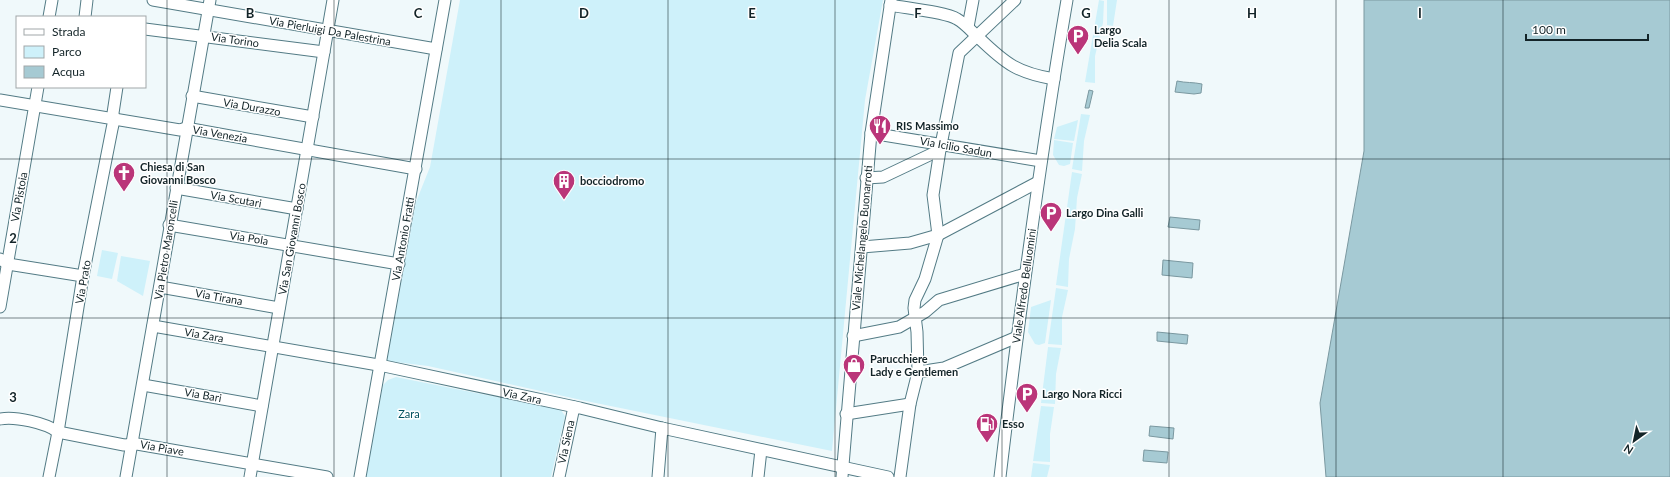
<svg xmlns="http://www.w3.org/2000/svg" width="1670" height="477" viewBox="0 0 1670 477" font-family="Lato,sans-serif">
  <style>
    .green { fill: #cef1fa }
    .water { fill: #a6cad3; stroke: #7a98a0 }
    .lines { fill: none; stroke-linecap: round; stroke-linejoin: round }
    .minor-casing { stroke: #537b85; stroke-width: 13 }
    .minor { stroke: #fff; stroke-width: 11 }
    .grid { fill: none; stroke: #132428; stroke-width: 1; stroke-opacity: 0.55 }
    .labels { text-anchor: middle; stroke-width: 3; stroke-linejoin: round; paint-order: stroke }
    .poi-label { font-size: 11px; font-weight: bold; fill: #132428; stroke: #fff; text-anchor: start }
    .street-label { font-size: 11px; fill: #132428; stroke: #fff }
    .park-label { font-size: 11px; fill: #00505e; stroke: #fff }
    .grid-label { font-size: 13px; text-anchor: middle; font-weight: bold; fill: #132428; stroke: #fff; stroke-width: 3; stroke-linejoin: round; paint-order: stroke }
  </style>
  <rect width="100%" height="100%" fill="#f0f9fb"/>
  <g class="green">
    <polygon points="460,0 883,0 865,100 832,451 581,400 428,366 387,361 416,202 430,167"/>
    <polygon points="1099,0 1104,1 1103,23 1095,56 1095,83 1085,82"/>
    <polygon points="1107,0 1117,0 1113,26 1107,25"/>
    <polygon points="1081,114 1090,115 1084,141 1082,171 1072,169"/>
    <polygon points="1078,120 1074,141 1054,139 1057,127"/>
    <polygon points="1054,140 1073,143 1070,164 1064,166 1059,165 1053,155"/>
    <polygon points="1072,172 1082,174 1077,198 1075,229 1069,259 1068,287 1056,285"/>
    <polygon points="102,250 118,253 112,279 97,276"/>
    <polygon points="121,256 150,261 143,296 117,281"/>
    <polygon points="1056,288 1068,290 1062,317 1062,345 1048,344"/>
    <polygon points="1051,300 1045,343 1039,345 1035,344 1028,332 1031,307"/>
    <polygon points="1048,347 1061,348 1056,374 1055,404 1041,403"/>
    <polygon points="396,377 561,410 565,416 551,477 366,477 383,385 388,380"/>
    <polygon points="1041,406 1054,407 1050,434 1050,462 1033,461"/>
    <polygon points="1033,463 1050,465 1047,477 1031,477"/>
  </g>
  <g class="water">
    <polygon points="1364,0 1670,0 1670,477 1326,477 1320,403 1364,151"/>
    <path d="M1177 81C1186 83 1193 82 1202 84L1201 93 1194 94 1175 92Z"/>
    <polygon points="1089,90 1093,91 1089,108 1085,108"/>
    <polygon points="1170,217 1200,220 1199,230 1168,227"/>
    <polygon points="1163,260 1193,263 1192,278 1162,275"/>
    <polygon points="1157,332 1188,335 1187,344 1157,341"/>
    <polygon points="1150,426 1174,428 1173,439 1149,436"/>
    <polygon points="1144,450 1168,452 1167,463 1143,461"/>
  </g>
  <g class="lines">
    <g class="minor-casing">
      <g id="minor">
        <polyline points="153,0 436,49"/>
        <path d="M890 5C905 8 946 12 957 19 966 24 972 32 980 39 1006 64 1018 73 1054 79"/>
        <polyline points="49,17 52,0"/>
        <polyline points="85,17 87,0"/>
        <polyline points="968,27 973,0"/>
        <polyline points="145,29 324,52"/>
        <polyline points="192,96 313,117"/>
        <polyline points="0,100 180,130 186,128 416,169"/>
        <polyline points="871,133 1041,161"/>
        <polyline points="866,178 883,177 940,150"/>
        <polyline points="176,188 297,209"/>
        <polyline points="169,225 399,264"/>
        <polyline points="862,247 910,243 938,235 1038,182"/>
        <polyline points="0,259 8,264 83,276"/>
        <polyline points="160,287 279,308"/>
        <polyline points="0,307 38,87"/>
        <polyline points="153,326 384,366 580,408 662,428 888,477"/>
        <polyline points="853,336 899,327 925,312 939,300 1025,274"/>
        <polyline points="918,372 944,368 1017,337"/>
        <polyline points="143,385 262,406"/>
        <polyline points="846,414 910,404"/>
        <path d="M0 419C15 416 46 423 58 432L124 445 137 444 327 477"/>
        <polyline points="49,477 58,432 83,276 112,129 114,120 113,113 117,87"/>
        <polyline points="126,477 210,0"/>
        <polyline points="250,477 333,0"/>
        <polyline points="360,477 445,0"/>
        <polyline points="559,477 574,407"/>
        <polyline points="658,477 662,428"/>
        <polyline points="758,477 761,450"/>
        <polyline points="842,477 871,133 891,0"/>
        <polyline points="900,477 910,404 918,372 917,332 914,308 915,300 925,279 938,235 933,195 940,150 959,53 1015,0"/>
        <path d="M1000 477C1019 317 1040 158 1067 0"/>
      </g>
    </g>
    <use href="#minor" class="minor"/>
  </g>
  <path class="grid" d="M167 0V477M334 0V477M501 0V477M668 0V477M835 0V477M1002 0V477M1169 0V477M1336 0V477M1503 0V477M0 159H1670M0 318H1670"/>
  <defs>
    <g id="parking-pin" transform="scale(1.15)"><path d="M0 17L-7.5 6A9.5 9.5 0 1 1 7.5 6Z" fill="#ba3579" stroke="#fff"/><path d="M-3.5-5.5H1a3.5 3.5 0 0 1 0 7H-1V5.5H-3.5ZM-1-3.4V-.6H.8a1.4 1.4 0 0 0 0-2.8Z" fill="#fff"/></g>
    <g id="restaurant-pin" transform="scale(1.15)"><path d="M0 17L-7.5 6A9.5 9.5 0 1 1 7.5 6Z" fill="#ba3579" stroke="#fff"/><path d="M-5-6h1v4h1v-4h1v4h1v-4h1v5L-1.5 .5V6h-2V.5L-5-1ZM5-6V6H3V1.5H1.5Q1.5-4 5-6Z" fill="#fff"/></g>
    <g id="church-pin" transform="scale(1.15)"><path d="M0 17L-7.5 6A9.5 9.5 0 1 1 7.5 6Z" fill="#ba3579" stroke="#fff"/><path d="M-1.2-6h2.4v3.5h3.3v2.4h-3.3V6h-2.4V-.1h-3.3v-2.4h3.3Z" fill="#fff"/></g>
    <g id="building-pin" transform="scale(1.15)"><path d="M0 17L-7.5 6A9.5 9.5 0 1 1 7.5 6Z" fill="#ba3579" stroke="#fff"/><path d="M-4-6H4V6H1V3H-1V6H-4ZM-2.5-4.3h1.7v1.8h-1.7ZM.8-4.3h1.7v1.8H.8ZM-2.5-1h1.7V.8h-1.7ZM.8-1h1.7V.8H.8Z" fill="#fff"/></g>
    <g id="shop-pin" transform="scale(1.15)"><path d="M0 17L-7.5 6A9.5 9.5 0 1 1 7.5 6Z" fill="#ba3579" stroke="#fff"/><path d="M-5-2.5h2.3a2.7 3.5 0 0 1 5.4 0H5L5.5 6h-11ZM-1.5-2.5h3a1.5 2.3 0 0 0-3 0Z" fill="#fff"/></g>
    <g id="fuel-pin" transform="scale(1.15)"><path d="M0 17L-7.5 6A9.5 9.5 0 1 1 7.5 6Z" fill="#ba3579" stroke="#fff"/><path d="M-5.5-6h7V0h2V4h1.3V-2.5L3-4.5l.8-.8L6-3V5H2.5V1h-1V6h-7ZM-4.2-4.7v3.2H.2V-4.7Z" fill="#fff"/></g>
  </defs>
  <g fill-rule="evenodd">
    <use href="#parking-pin" x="1078" y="36"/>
    <use href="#restaurant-pin" x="880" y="126"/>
    <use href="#church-pin" x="124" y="173"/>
    <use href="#building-pin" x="564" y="181"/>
    <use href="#parking-pin" x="1051" y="213"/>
    <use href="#shop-pin" x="854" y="365"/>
    <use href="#parking-pin" x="1027" y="394"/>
    <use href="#fuel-pin" x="987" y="424"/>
  </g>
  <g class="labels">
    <g class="poi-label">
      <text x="1094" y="34">Largo<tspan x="1094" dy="13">Delia Scala</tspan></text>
      <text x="896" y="130">RIS Massimo</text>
      <text x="140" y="171">Chiesa di San<tspan x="140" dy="13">Giovanni Bosco</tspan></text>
      <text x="580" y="185">bocciodromo</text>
      <text x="1066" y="217">Largo Dina Galli</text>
      <text x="870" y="363">Parucchiere<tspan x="870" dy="13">Lady e Gentlemen</tspan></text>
      <text x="1042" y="398">Largo Nora Ricci</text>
      <text x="1002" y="428">Esso</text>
    </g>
    <g class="street-label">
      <text transform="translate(330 31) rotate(10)" y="4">Via Pierluigi Da Palestrina</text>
      <text transform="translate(235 40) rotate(8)" y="4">Via Torino</text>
      <text transform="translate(252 107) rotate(10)" y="4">Via Durazzo</text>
      <text transform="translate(220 134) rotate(10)" y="4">Via Venezia</text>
      <text transform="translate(956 147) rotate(10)" y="4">Via Icilio Sadun</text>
      <text transform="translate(19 197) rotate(-80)" y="4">Via Pistoia</text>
      <text transform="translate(236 199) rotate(10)" y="4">Via Scutari</text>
      <text transform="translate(249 238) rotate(9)" y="4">Via Pola</text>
      <text transform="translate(862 238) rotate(-85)" y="4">Viale Michelangelo Buonarroti</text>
      <text transform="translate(292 239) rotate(-80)" y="4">Via San Giovanni Bosco</text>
      <text transform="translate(403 239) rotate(-80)" y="4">Via Antonio Fratti</text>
      <text transform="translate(166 250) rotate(-81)" y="4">Via Pietro Maroncelli</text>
      <text transform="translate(83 282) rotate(-80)" y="4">Via Prato</text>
      <text transform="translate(1024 286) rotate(-82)" y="4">Viale Alfredo Belluomini</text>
      <text transform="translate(219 297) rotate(10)" y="4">Via Tirana</text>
      <text transform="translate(204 335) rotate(10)" y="4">Via Zara</text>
      <text transform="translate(203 395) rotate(10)" y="4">Via Bari</text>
      <text transform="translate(522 396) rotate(12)" y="4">Via Zara</text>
      <text transform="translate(566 442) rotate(-78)" y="4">Via Siena</text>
      <text transform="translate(162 448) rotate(10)" y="4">Via Piave</text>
    </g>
    <g class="park-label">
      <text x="409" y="418">Zara</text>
    </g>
  </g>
  <g class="grid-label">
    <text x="250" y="18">B</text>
    <text x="418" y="18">C</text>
    <text x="584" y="18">D</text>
    <text x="752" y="18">E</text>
    <text x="918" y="18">F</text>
    <text x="1086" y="18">G</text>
    <text x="1252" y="18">H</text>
    <text x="1420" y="18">I</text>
    <text x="13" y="243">2</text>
    <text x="13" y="402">3</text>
  </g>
  <rect x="16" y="16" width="130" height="72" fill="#ffffff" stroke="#a1a7a9"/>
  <rect x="24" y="29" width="20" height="6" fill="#ffffff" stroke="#a1a7a9"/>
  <text x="52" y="36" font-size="12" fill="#132428">Strada</text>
  <rect x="24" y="46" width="20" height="12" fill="#cef1fa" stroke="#a1a7a9"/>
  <text x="52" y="56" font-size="12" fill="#132428">Parco</text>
  <rect x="24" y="66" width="20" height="12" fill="#a6cad3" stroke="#a1a7a9"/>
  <text x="52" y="76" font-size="12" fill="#132428">Acqua</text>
  <g transform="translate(1634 441) rotate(213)" stroke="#ffffff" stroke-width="3" paint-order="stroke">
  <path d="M0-3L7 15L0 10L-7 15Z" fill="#132428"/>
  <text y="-6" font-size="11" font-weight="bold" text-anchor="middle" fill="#132428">N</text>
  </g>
  <path d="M1526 34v6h122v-6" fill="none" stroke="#132428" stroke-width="2"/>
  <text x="1532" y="34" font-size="12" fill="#132428" stroke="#ffffff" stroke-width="3" paint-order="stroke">100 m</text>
</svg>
